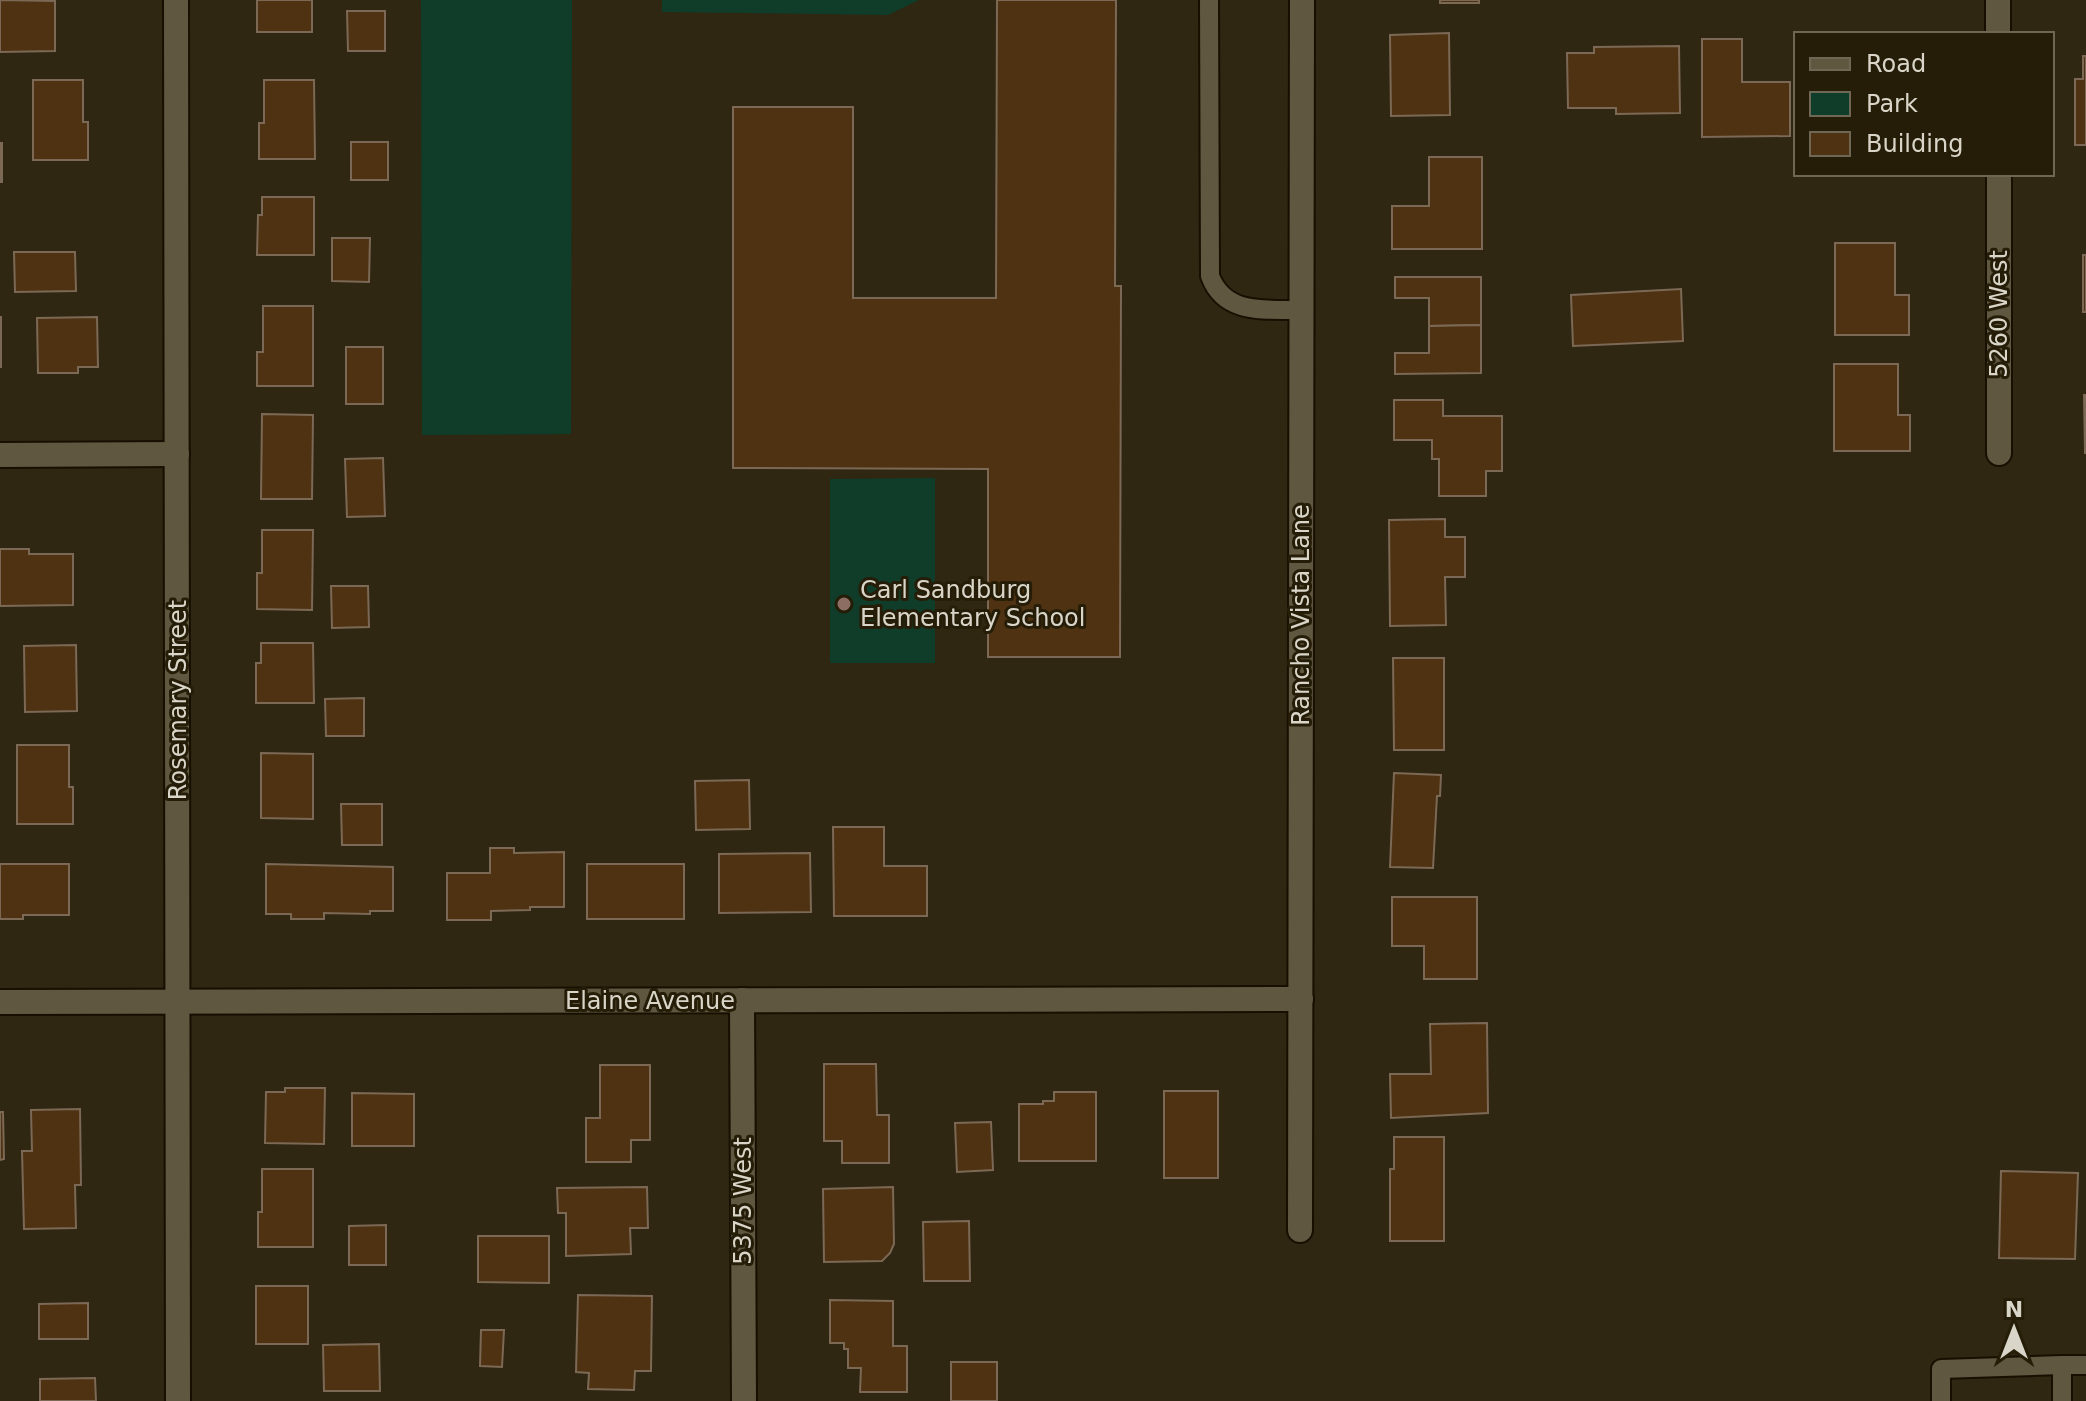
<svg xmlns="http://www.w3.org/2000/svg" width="2086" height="1401" viewBox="0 0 2086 1401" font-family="'DejaVu Sans',sans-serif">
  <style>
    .green { fill: #0f3d2a }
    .building { fill: #4f3211; stroke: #7b6855; stroke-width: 2 }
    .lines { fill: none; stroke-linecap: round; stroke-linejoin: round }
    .lane-casing { stroke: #170f00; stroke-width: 22 }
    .street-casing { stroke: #170f00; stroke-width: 28 }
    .lane { stroke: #605740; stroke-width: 18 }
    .street { stroke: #605740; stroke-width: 24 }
    .education-dot { fill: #8d6e63; stroke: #251d07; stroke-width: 3 }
    .labels { text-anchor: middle; stroke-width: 6; stroke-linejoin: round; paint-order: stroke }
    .street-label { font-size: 24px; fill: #d9d5c8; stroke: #251d07 }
    .poi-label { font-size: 24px; fill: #d9d5c8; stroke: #251d07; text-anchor: start }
  </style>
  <rect width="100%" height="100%" fill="#2f2711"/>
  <g class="green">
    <polygon points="421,0 572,0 571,434 422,435"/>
    <polygon points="662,0 919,0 888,15 662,12"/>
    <polygon points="935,478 935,663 830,663 830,479"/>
  </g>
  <g class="building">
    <polygon points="0,0 55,1 55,51 0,52"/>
    <rect x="257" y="0" width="55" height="32"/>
    <polygon points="997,0 1116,0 1115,286 1121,286 1120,657 988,657 988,469 733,468 733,107 853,107 853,298 996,298"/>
    <rect x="1440" y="0" width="39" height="3"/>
    <polygon points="347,11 385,11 385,51 348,51"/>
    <polygon points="1449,33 1450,115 1391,116 1390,35"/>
    <polygon points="1702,39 1742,39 1742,82 1790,82 1790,136 1702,137"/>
    <polygon points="1679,46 1680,113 1616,114 1616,108 1568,108 1567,53 1594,53 1594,47"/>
    <polygon points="2083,56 2086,56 2086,145 2075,145 2075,79 2083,79"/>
    <polygon points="33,80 83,80 83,122 88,122 88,160 33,160"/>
    <polygon points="264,80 314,80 315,159 259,159 259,123 264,123"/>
    <rect x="351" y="142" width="37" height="38"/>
    <rect x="0" y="143" width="2" height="39"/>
    <polygon points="1429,157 1482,157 1482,249 1392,249 1392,206 1429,206"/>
    <polygon points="262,197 314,197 314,255 257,255 258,215 262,215"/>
    <polygon points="332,238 370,238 369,282 332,281"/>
    <polygon points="1835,243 1895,243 1895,295 1909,295 1909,335 1835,335"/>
    <polygon points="14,252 75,252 76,291 15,292"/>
    <rect x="2083" y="255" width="3" height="57"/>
    <polygon points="1395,277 1481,277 1481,325 1429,326 1429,298 1395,298"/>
    <polygon points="1681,289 1683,341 1573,346 1571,295"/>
    <polygon points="263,306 313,306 313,386 257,386 257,352 263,352"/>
    <rect x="0" y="317" width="1" height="50"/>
    <polygon points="97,317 98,367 78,367 78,373 38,373 37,318"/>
    <polygon points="1481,325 1481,373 1395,374 1395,353 1429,353 1429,326"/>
    <rect x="346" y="347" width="37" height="57"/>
    <polygon points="1834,364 1898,364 1898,415 1910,415 1910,451 1834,451"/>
    <polygon points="2084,395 2086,395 2086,453 2085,453"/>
    <polygon points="1394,400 1443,400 1443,416 1502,416 1502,471 1486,471 1486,496 1439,496 1439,459 1432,459 1432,440 1394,440"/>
    <polygon points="262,414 313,415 312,499 261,499"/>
    <polygon points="383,458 385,516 347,517 345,459"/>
    <polygon points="1445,519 1445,537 1465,537 1465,577 1445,577 1446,625 1390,626 1389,520"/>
    <polygon points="262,530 313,530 312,610 257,609 257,573 262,573"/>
    <polygon points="0,549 29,549 29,554 73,554 73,605 0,606"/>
    <polygon points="331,586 368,586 369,627 332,628"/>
    <polygon points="261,643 313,643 314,703 256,703 256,663 261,663"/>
    <polygon points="76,645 77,711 25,712 24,646"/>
    <polygon points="1393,658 1444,658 1444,750 1394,750"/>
    <polygon points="364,698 364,736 326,736 325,699"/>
    <polygon points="17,745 69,745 69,787 73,787 73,824 17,824"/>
    <polygon points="261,753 313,754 313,819 261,818"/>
    <polygon points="1394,773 1441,775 1440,796 1437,796 1433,868 1390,867"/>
    <polygon points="749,780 750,829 696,830 695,781"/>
    <polygon points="341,804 382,804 382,845 342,845"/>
    <polygon points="833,827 884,827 884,866 927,866 927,916 834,916"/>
    <polygon points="490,848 514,848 514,853 564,852 564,907 530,907 530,910 491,911 491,920 447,920 447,873 490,873"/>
    <polygon points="810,853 811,912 719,913 719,854"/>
    <polygon points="0,864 69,864 69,915 23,915 23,919 0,919"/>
    <polygon points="266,864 393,867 393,911 370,911 370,914 324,913 324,919 291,919 291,914 266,914"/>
    <rect x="587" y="864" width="97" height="55"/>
    <polygon points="1392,897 1477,897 1477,979 1424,979 1424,946 1392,946"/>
    <polygon points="1487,1023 1488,1113 1391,1118 1390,1074 1431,1074 1430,1024"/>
    <polygon points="824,1064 876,1064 877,1115 889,1115 889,1163 842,1163 842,1141 824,1141"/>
    <polygon points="600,1065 650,1065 650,1140 631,1140 631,1162 586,1162 586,1118 600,1118"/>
    <polygon points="285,1088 325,1088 324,1144 265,1143 266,1092 285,1092"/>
    <rect x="1164" y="1091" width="54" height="87"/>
    <polygon points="1054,1092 1096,1092 1096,1161 1019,1161 1019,1104 1043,1104 1043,1101 1054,1101"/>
    <polygon points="352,1093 414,1094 414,1146 352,1146"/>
    <polygon points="80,1109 81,1185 75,1185 76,1228 24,1229 22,1151 32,1151 31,1110"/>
    <polygon points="0,1112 3,1112 4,1159 0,1160"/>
    <polygon points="991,1122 993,1170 957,1172 955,1123"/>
    <polygon points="1394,1137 1444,1137 1444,1241 1390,1241 1390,1169 1394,1169"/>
    <polygon points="262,1169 313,1169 313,1247 258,1247 258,1212 262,1212"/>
    <polygon points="2001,1171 2078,1173 2075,1259 1999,1258"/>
    <polygon points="647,1187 648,1228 630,1228 631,1254 566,1256 566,1213 558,1213 557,1188"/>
    <polygon points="893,1187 894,1244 890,1253 882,1261 824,1262 823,1189"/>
    <polygon points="969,1221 970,1281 924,1281 923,1222"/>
    <polygon points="386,1225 386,1265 349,1265 349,1226"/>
    <polygon points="478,1236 549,1236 549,1283 478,1282"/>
    <rect x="256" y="1286" width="52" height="58"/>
    <polygon points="578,1295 652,1296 651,1371 635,1371 634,1390 588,1389 589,1373 576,1372"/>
    <polygon points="830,1300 893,1301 893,1346 907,1346 907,1392 860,1392 861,1368 848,1368 848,1349 844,1349 844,1343 830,1343"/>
    <polygon points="88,1303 88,1339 39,1339 39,1304"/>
    <polygon points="481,1330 504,1330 502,1367 480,1366"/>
    <polygon points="379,1344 380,1391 324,1391 323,1345"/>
    <rect x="951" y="1362" width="46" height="39"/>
    <polygon points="95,1378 96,1401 40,1401 40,1379"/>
  </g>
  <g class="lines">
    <g class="lane-casing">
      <g id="lane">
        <path d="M1209 0 1210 276C1225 316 1266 309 1302 310"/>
        <polyline points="1941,1401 1941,1369 2062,1365"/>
        <polyline points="2062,1401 2062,1365 2086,1365"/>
      </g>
    </g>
    <g class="street-casing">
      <g id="street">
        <polyline points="176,0 178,1401"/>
        <polyline points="1998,0 1998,34"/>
        <polyline points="1999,174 1999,453"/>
        <polyline points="0,455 177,454"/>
        <polyline points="742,1000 744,1401"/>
        <polyline points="0,1002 1301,999"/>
        <polyline points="1300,1230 1302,0"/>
      </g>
    </g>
    <use href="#lane" class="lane"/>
    <use href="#street" class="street"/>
  </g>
  <circle class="education-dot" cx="844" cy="604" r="8"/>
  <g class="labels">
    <g class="street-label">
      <text transform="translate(1999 314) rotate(-90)" y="8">5260 West</text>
      <text transform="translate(1301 615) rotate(-90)" y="8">Rancho Vista Lane</text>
      <text transform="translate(178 700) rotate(-90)" y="8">Rosemary Street</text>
      <text x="650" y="1009">Elaine Avenue</text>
      <text transform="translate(743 1201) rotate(-90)" y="8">5375 West</text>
    </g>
    <g class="poi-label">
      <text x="860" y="598">Carl Sandburg<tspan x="860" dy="28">Elementary School</tspan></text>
    </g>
  </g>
  <rect x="1794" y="32" width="260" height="144" fill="#251d07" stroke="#6d6754" stroke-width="2"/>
  <rect x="1810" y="58" width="40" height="12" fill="#605740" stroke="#6d6754" stroke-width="2"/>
  <text x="1866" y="72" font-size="24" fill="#d9d5c8">Road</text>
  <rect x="1810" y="92" width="40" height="24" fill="#0f3d2a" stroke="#6d6754" stroke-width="2"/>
  <text x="1866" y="112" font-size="24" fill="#d9d5c8">Park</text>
  <rect x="1810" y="132" width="40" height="24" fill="#4f3211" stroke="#6d6754" stroke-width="2"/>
  <text x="1866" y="152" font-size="24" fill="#d9d5c8">Building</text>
  <g transform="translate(2014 1329)" stroke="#251d07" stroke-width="6" paint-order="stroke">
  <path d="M0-6L14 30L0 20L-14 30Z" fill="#d9d5c8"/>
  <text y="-12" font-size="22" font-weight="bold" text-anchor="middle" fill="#d9d5c8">N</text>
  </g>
</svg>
